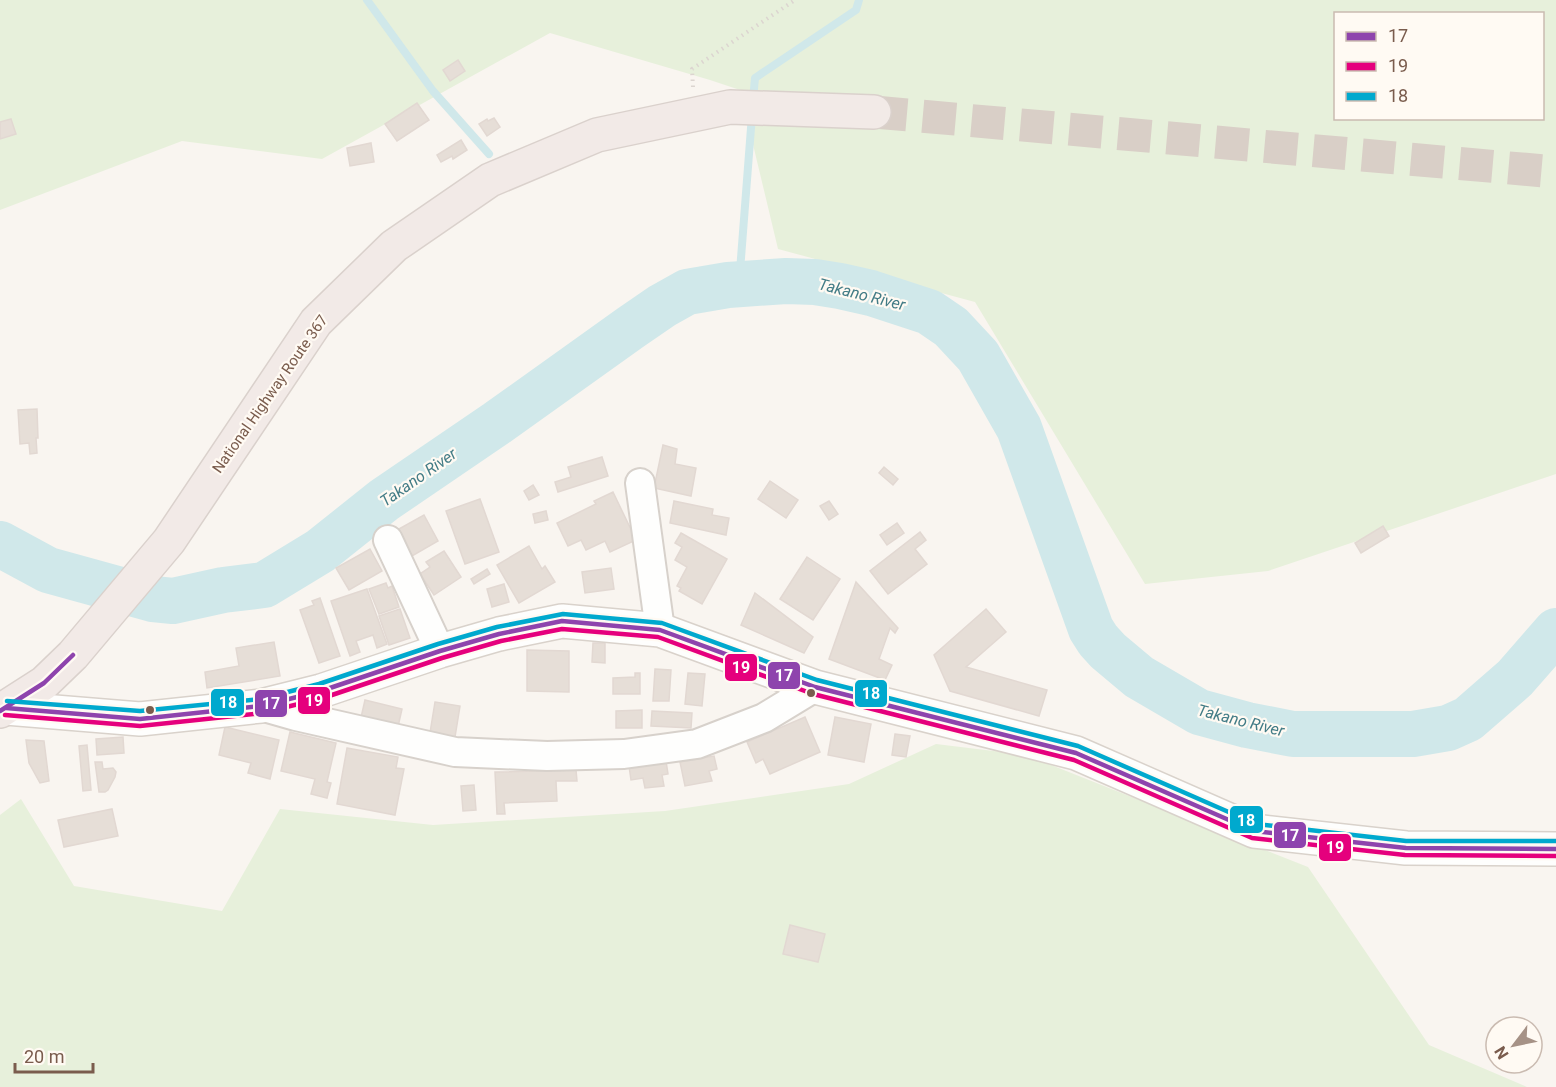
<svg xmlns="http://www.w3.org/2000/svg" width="1556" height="1087" viewBox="0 0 1556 1087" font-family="Roboto,sans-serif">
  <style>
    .green { fill: #e7f0db; fill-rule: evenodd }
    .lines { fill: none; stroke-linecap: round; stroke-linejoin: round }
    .stream { stroke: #d0e8ea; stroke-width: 8 }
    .river { stroke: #d0e8ea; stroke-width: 46 }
    .building { fill: #e6ded7; stroke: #e2d8d2; stroke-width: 1.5 }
    .highway-tunnel { stroke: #d9cfc7; stroke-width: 33; stroke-dasharray: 33 16; stroke-linecap: butt }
    .street-casing { stroke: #d7d1cb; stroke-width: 32 }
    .secondary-casing { stroke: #d9d2cb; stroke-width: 36 }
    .highway-casing { stroke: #dad1cc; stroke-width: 36 }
    .path { stroke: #dcd5d0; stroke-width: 4; stroke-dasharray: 1.5 4.5; stroke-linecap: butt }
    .street { stroke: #fefefd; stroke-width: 28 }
    .secondary { stroke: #fefefd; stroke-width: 33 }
    .highway { stroke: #f2eae7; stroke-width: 33 }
    .bus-1-casing { stroke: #fffaf3; stroke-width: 9 }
    .bus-2-casing { stroke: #fffaf3; stroke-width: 9 }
    .bus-3-casing { stroke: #fffaf3; stroke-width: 9 }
    .bus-1 { stroke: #8e44ad; stroke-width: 4.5 }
    .bus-2 { stroke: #e5007d; stroke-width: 4.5 }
    .bus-3 { stroke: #00a9ce; stroke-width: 4.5 }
    .bus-dot { fill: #7a5c4d; stroke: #fffaf3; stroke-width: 2 }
    .labels { text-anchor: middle; stroke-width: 4.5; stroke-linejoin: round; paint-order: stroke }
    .street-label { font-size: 15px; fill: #7a5c4d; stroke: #fffaf3 }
    .water-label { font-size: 16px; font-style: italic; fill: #437c86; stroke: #fffaf3 }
    .line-badge { stroke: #fffaf3; stroke-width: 2 }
    .badge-label { font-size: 16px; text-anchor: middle; font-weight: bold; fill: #fff }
  </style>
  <rect width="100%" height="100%" fill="#f9f5f0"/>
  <g class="green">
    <path d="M0 0H1556V474L1268 571 1145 584 975 302 778 249 740 90 710 80 550 33 322 159 182 141 0 210ZM1336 14H1542V118H1336Z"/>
    <polygon points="936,744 1026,755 1308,867 1429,1045 1527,1087 0,1087 0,815 21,799 74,886 222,911 280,809 433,825 665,811 849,784"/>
  </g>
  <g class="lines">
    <g class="stream">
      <polyline points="367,0 433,91 489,154"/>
      <polyline points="753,100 755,78 856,10 859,0"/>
      <polyline points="739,284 752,115"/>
    </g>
    <polyline class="river" points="0,544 48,570 153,599 173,601 223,590 264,585 320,551 384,500 497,423 630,328 662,306 687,292 728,285 786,281 815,282 840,286 871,293 929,312 951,327 978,356 1019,428 1091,629 1098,640 1108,651 1139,677 1199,712 1247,725 1293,734 1413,734 1448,728 1468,719 1515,678 1556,631"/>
  </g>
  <g class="building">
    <polygon points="458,60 465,71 450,81 443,70"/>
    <polygon points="417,103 429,120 397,141 385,124"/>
    <polygon points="494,118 500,127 487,136 479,124 487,119 488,121"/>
    <polygon points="11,119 16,134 0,139 0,122"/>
    <polygon points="461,140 467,150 453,159 452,156 441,162 437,155"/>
    <polygon points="371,143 374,162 350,166 347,148"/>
    <polygon points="37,409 38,438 36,438 37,453 30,454 29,443 20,444 18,410"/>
    <polygon points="663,445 677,449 675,464 696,468 691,496 654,488"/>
    <polygon points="602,457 608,476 558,492 555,482 571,477 568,467"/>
    <polygon points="884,467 898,479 893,485 879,473"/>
    <polygon points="770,481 798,500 786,518 758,499"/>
    <polygon points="533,485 539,495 529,500 524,491"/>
    <polygon points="613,492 636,540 610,552 605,541 586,550 581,540 568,546 557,523 596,504 594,501"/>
    <polygon points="480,499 499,552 465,564 446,511"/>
    <polygon points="674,501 713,509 712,515 729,518 726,535 670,523"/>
    <polygon points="829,501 838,514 829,520 820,506"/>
    <polygon points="546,511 548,520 535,523 533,514"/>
    <polygon points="424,515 438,541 412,556 397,530"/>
    <polygon points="897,523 904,533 887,545 880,535"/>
    <polygon points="1383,526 1389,536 1361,553 1355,543"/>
    <polygon points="920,532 926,540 915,549 927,564 888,594 870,571"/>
    <polygon points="681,533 727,559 702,604 679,591 681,588 677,586 687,567 675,560 682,547 675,543"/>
    <polygon points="529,546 542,569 545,566 555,582 519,603 497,565"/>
    <polygon points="370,549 382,571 349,590 336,568"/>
    <polygon points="444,551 461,577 434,595 420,574 430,567 426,562"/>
    <polygon points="807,557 840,579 813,620 780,599"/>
    <polygon points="611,568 614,589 585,593 582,572"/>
    <polygon points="487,569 490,574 474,584 471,579"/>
    <polygon points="856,582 898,628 895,633 890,628 879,659 892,665 885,680 829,659"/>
    <polygon points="386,583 388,588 392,586 399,607 379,614 369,589"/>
    <polygon points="504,584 509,602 492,607 487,589"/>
    <polygon points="367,589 387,644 377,648 373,635 356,641 360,652 350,656 331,601"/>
    <polygon points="755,593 813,637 804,653 741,625"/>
    <polygon points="320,598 340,656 319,663 300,610 314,605 312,601"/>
    <polygon points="400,609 410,638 389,645 379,616"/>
    <polygon points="986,609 1006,632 966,667 1047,690 1039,716 950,691 934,655"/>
    <polygon points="274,642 280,676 207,688 205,672 239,666 236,648"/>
    <polygon points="593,643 605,643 605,663 592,662"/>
    <polygon points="527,650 569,651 569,692 527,691"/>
    <polygon points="655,669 671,670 669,701 653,701"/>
    <polygon points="635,673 640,673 640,694 613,694 613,678 635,677"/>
    <polygon points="688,673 705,674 702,706 685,704"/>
    <polygon points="365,700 402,709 397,731 360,722"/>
    <polygon points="435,702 460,706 455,737 430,733"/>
    <polygon points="642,710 642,728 616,728 616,711"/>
    <polygon points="652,711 692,713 691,728 651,726"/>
    <polygon points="805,717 820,752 770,774 763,759 756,763 747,742"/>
    <polygon points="835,717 871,724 864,762 828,755"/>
    <polygon points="225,727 279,740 270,779 248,773 251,763 219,755"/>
    <polygon points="290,732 336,743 327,782 331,783 327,798 311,794 315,779 281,771"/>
    <polygon points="895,734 910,736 906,757 892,755"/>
    <polygon points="123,737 124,753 97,755 96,739"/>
    <polygon points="26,740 44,741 49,781 40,783 29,763"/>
    <polygon points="87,745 91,790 83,791 79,746"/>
    <polygon points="347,748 398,757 396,768 404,769 395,815 337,804"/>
    <polygon points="714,756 717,769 709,771 712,781 685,786 680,762"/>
    <polygon points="666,761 668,774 662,775 664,786 645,788 643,778 631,780 629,766"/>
    <polygon points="95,762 102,762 103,769 113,768 116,772 115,777 108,790 105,792 99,792"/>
    <polygon points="576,770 577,781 556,781 557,801 504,803 505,814 497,814 495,772"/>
    <polygon points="474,785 476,810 463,811 461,786"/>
    <polygon points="112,809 118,836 64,847 58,820"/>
    <polygon points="790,925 825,934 818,962 783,954"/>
  </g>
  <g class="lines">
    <polyline class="highway-tunnel" points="874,112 1556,172"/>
    <g class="street-casing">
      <g id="street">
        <polyline points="640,483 660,630"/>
        <polyline points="388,540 440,651"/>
        <polyline points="261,706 296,716 455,752 547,756 624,754 697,744 764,718 815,687"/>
      </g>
    </g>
    <g class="secondary-casing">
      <polyline id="secondary" points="6,708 140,719 261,706 321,691 440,651 499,634 562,621 660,630 815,687 1076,753 1254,831 1406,848 1556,849"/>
    </g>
    <g class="highway-casing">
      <polyline id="highway" points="0,711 44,683 73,655 169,541 316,322 394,246 490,180 597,135 730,107 874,112"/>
    </g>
    <polyline class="path" points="693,87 692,69 795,0"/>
    <use href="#street" class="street"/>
    <use href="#secondary" class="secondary"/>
    <use href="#highway" class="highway"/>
    <g class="bus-1-casing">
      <g id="bus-1">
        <polyline points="6,708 140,719 261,706 321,691 440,651 499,634 562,621 660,630 815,687 1076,753 1254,831 1406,848 1556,849"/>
        <polyline points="0,711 44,683 73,655"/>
      </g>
    </g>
    <g class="bus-2-casing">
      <polyline id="bus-2" points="5,715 140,726 262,713 323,698 442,658 501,641 562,629 658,637 813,694 1074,760 1252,838 1405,855 1556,856"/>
    </g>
    <g class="bus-3-casing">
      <polyline id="bus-3" points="7,701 140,711 260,699 319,684 438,644 497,627 563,614 662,623 817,680 1078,746 1256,824 1406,841 1556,841"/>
    </g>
    <use href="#bus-1" class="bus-1"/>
    <use href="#bus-2" class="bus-2"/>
    <use href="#bus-3" class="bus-3"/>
  </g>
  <g class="bus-dot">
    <circle cx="811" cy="693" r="5"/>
    <circle cx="150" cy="710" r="5"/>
  </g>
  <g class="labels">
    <g class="street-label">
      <text transform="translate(270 394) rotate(-55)" y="5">National Highway Route 367</text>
    </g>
    <g class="water-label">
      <text transform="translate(862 294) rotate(14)" y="6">Takano River</text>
      <text transform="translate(418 477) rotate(-35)" y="6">Takano River</text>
      <text transform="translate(1241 720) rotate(14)" y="6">Takano River</text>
    </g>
  </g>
  <g class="line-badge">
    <rect x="724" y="653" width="34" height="29" rx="6" fill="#e5007d"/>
    <rect x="767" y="661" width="34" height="29" rx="6" fill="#8e44ad"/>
    <rect x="854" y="679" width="34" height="29" rx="6" fill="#00a9ce"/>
    <rect x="297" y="686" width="34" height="29" rx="6" fill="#e5007d"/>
    <rect x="210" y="688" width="35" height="29" rx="6" fill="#00a9ce"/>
    <rect x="254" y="689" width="34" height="29" rx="6" fill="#8e44ad"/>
    <rect x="1229" y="805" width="35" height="29" rx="6" fill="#00a9ce"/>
    <rect x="1273" y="821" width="34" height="28" rx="6" fill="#8e44ad"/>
    <rect x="1318" y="833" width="34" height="29" rx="6" fill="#e5007d"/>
  </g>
  <g class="badge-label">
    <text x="741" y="673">19</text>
    <text x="784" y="681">17</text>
    <text x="871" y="699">18</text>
    <text x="314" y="706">19</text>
    <text x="228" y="708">18</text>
    <text x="271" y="709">17</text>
    <text x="1246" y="826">18</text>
    <text x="1290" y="841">17</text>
    <text x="1335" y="853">19</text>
  </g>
  <rect x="1334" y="12" width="210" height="108" fill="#fffaf3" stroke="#cabbb1" stroke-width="1.5"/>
  <rect x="1346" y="32" width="30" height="9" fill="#8e44ad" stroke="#cabbb1" stroke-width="1.5"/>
  <text x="1388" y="42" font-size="18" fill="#7a5c4d">17</text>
  <rect x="1346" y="62" width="30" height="9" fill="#e5007d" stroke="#cabbb1" stroke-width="1.5"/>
  <text x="1388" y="72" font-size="18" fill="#7a5c4d">19</text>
  <rect x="1346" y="92" width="30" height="9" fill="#00a9ce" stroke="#cabbb1" stroke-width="1.5"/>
  <text x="1388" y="102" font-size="18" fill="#7a5c4d">18</text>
  <g transform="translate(1514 1045) rotate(238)"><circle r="28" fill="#fffaf3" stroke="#cabbb1" stroke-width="1.5"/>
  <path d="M0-4.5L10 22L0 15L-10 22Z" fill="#a69286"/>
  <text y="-9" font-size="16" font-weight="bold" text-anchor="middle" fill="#7a5c4d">N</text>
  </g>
  <path d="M15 1063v9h78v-9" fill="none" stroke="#7a5c4d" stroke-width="3"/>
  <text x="24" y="1063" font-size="18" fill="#7a5c4d" stroke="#fffaf3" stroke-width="4.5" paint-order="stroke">20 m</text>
</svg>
